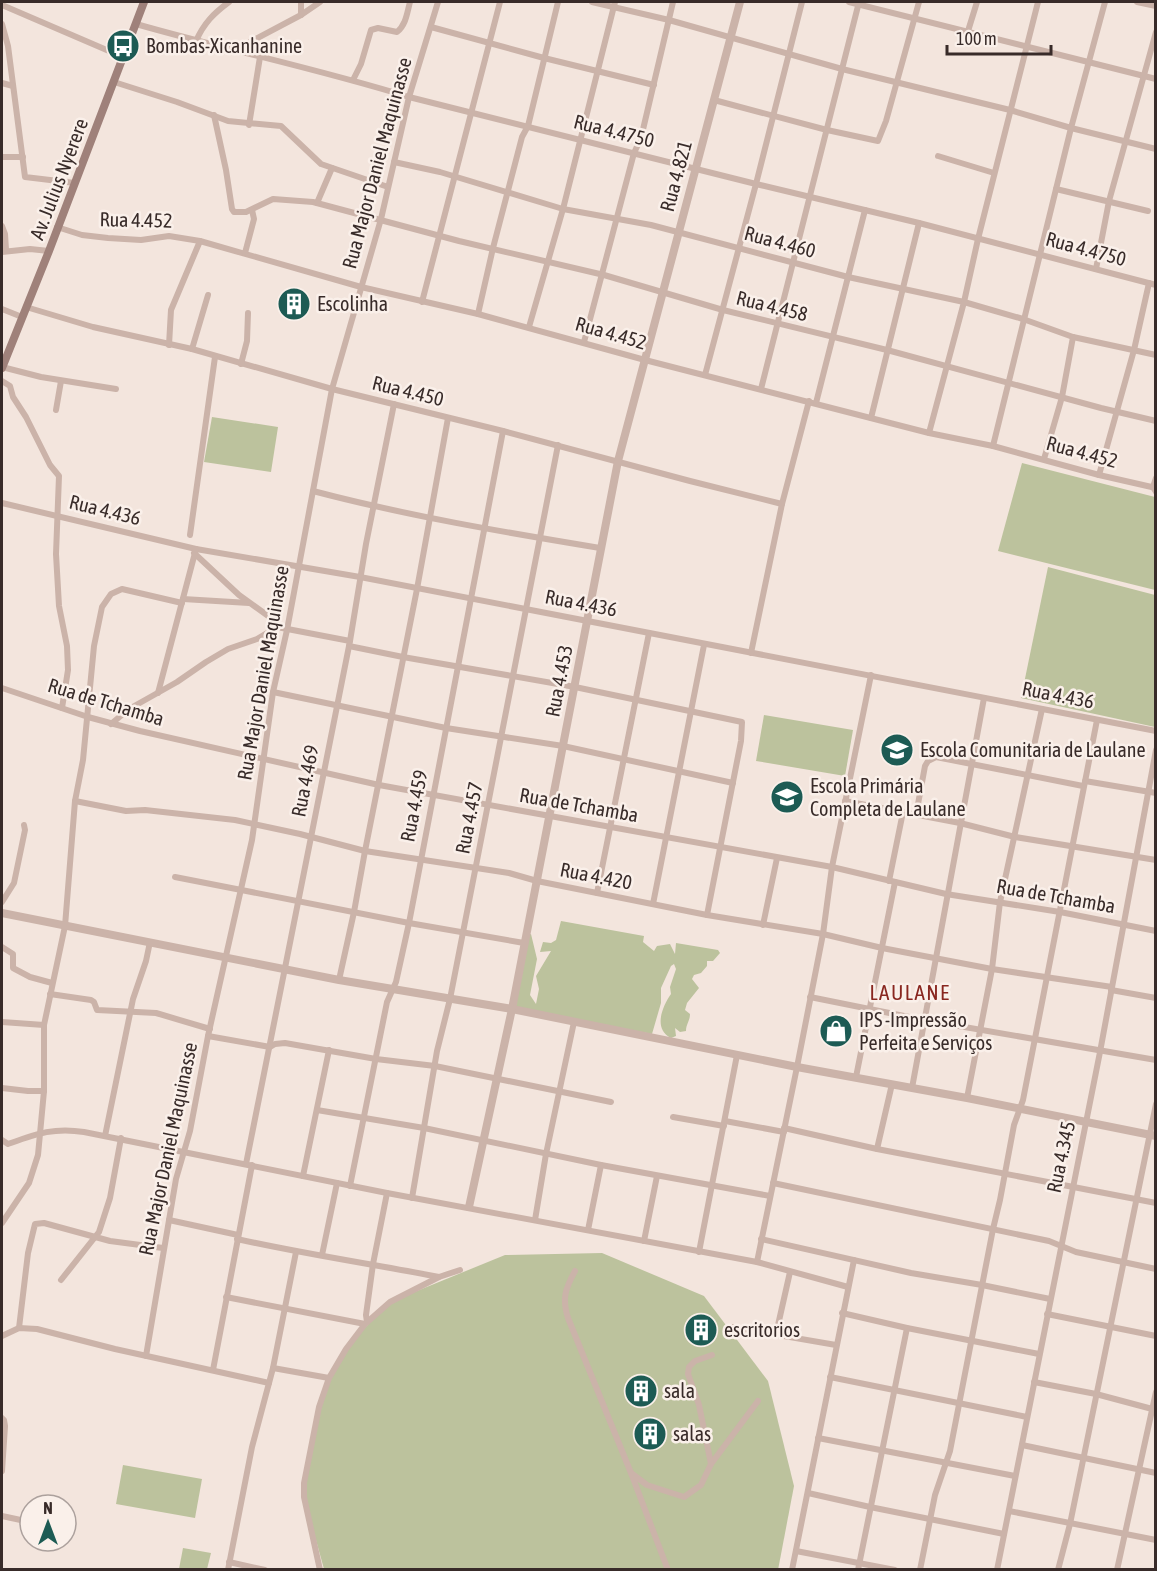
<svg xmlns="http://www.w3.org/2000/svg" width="1157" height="1571" viewBox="0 0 1157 1571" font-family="'Asap Condensed',sans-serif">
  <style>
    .green { fill: #bcc29d }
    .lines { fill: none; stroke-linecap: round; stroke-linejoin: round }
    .minor { stroke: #cbb3a9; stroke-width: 6 }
    .tertiary { stroke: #cbb3a9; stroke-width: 8 }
    .secondary { stroke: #9f817a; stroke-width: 8 }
    .labels { text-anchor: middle; stroke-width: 5; stroke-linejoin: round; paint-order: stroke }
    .poi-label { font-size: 20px; fill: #382b29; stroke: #faf0ea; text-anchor: start }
    .street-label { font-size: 20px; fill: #382b29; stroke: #faf0ea }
    .neighbourhood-label { font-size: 21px; letter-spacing: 1.5px; fill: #892720; stroke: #faf0ea }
  </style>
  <rect width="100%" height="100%" fill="#f3e5dd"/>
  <g class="green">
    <polygon points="212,417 278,427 271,472 204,462"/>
    <polygon points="1022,463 1155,497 1155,590 998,551"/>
    <polygon points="1048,567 1155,595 1155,727 1021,698"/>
    <polygon points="764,715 853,730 845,776 756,761"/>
    <path d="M561 921 644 936 643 942 654 951 657 946 670 944 675 954 676 943 718 950 720 953 713 961H707V966L701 973 694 975 692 979 699 988 687 1003 685 1010 690 1014C690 1021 686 1024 686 1031L680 1032 675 1028 676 1036 671 1038C653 1029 662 1007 671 994L670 987 676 969 674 964 671 966 661 988V1003L652 1034 512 1007 528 935 531 934 537 959 530 995 536 1004 539 989 536 976 551 951 540 952 543 942 551 943 556 940Z"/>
    <polygon points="602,1253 704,1296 768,1381 794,1486 778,1570 324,1569 304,1497 312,1439 327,1383 353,1340 390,1302 505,1255"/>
    <polygon points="123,1465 202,1479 195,1518 116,1504"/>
    <polygon points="183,1548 211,1553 207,1569 179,1569"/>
  </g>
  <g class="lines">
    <g class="minor">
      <polyline points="301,2 301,15"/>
      <polyline points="592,2 669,20 842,69 1010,110 1071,128 1156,149"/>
      <polyline points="849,2 1156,79"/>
      <polyline points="1137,2 1156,6"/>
      <polyline points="2,5 123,57"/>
      <polyline points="2,24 8,46 25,177 75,183"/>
      <path d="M136 24C227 50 319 69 409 97L756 184 919 223 1156 285"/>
      <polyline points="431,27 544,58 654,85"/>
      <polyline points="968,31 977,2"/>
      <path d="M196 41C204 23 214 13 229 2"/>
      <polyline points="241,51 250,42 301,15 320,2"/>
      <path d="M353 80 361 64 371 30 378 28 397 32C406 25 407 13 410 2"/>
      <polyline points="114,82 177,102 228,121 281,126 321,164 388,187"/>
      <polyline points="2,83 13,86"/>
      <polyline points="714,100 827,130 878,141 886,121 919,2"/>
      <polyline points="214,115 226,170 232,209 234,212 246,212 273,199 313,202 459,241 604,275 723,310 887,350 1101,408 1156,421"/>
      <polyline points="249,125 260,57"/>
      <polyline points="938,156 994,173"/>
      <polyline points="2,157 23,157"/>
      <polyline points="394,162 440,172 563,209 651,225 848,277 964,302 1023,319 1073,337 1156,355"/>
      <polyline points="1056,189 1148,211"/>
      <polyline points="317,203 332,168"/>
      <polyline points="2,226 5,234 6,250"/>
      <polyline points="57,227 82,235 108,238 141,240 169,236 200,241 361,287 478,314 645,360 929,433 993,446 1099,475 1156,488"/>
      <polyline points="2,252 30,249 49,251"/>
      <polyline points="245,253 254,219 252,210"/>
      <polyline points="1096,269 1109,201 1156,32"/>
      <polyline points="422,302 500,2"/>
      <polyline points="26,307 93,327 192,349 332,389 503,431 690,481 782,504"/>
      <polyline points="2,309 22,317"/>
      <polyline points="478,314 493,248 522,137 528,126 558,2"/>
      <polyline points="529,327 563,209 615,2"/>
      <polyline points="584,342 634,153 641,138 673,2"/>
      <polyline points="169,345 171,310 200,241"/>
      <polyline points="192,349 208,295"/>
      <polyline points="241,364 247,341 248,313"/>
      <polyline points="2,367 41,377 116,389"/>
      <polyline points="705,375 756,184 802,2"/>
      <polyline points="2,381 10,386 13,397 26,417 50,465 59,476 56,554 59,606 67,646 68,670 62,708"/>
      <polyline points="761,389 859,2"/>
      <polyline points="816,403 865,210"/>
      <polyline points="56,410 61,381"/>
      <polyline points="871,418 919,223"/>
      <polyline points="929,433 964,302 978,239 1038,2"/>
      <polyline points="993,446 1071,128 1105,2"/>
      <polyline points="1044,459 1062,397 1073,337"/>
      <polyline points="1099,475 1134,350 1149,283"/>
      <polyline points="1156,478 1153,487 1156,492"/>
      <path d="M313 491C408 516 503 532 600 548"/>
      <polyline points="2,503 196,549 360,577 1156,731"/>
      <polyline points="190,535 215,357"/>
      <polyline points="194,553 239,595 271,618 277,627"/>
      <polyline points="183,599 249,603"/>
      <polyline points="349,646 403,657 575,687 742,722 741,741 707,915"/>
      <polyline points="751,653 782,504 809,401"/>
      <polyline points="2,688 88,717 140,731 379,785 832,867 946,894 1060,912 1156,931"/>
      <polyline points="273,692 446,728 563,746 733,783"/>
      <polyline points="158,693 196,549"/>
      <polyline points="111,724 129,709 177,682 206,662 228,649 257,639 277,627 350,641"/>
      <polyline points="1085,781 1156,793"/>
      <polyline points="75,801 126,811 145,810 235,820 300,834 365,851 509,873 537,881 707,915 823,934 882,948 992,969 1112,987"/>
      <polyline points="845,801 960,823 1015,837 1156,860"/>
      <polyline points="916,815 925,766 928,761 936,757 1083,786"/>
      <polyline points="175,877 409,923 524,943"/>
      <polyline points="889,881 903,812"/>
      <polyline points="597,893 649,633"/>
      <polyline points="2,902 14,883 25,830 24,825"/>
      <polyline points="653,904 704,645"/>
      <polyline points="763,925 777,858"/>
      <polyline points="2,947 13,954 13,968 30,977 52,983"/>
      <polyline points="339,980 354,912 365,851 417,589 448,418"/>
      <polyline points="1111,990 1156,998"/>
      <polyline points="50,994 91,1000 94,1002 97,1010 156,1013 210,1029"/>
      <polyline points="810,997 924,1020 1156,1060"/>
      <polyline points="2,1022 44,1025"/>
      <polyline points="208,1036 270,1047 275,1044 285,1043 376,1059 435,1066 611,1102"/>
      <polyline points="856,1077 895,882"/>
      <polyline points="2,1088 28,1091 44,1091"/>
      <polyline points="912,1088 984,698"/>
      <polyline points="967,1098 992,969 1000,902 1042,709"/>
      <polyline points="317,1110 424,1128 601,1165 770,1196"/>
      <polyline points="673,1117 724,1126"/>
      <polyline points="725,1121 784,1132"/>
      <polyline points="784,1128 877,1149 1156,1203"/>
      <polyline points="105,1136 133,999 146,961 150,942"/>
      <path d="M2 1140 8 1144C36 1134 54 1127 84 1132L387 1193 757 1262 848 1287"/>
      <polyline points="877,1149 892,1084"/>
      <polyline points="246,1164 350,641 366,544 394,404"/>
      <polyline points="303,1176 329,1050"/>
      <polyline points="773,1183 1049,1241 1076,1252 1156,1269"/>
      <polyline points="350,1186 387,1002 396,982 409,923 503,431"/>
      <polyline points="412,1198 437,1051 450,999 558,445"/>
      <polyline points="169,1220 238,1235"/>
      <polyline points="535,1220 546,1154 574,1022"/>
      <polyline points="2,1223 29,1183 38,1155 44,1091 44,1025 65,926 75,801 83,760 94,646 102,607 111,594 122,589 182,603"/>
      <polyline points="588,1230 601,1165"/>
      <path d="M237 1239C304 1254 372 1264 439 1277"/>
      <polyline points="761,1239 911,1273 982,1285 1050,1299"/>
      <polyline points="644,1241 657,1176"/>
      <polyline points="699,1252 737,1055"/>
      <polyline points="322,1255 337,1183"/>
      <polyline points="757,1262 797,1067 823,934 832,867 871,675"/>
      <path d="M575 1271C565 1289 562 1299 568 1318L631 1473"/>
      <polyline points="61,1280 99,1232 110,1198 121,1138"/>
      <polyline points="226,1297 365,1324"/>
      <polyline points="842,1313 907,1328 1039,1354"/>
      <polyline points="1047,1314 1156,1336"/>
      <polyline points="367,1322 366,1315 373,1264 387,1193"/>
      <polyline points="732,1327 836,1345"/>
      <polyline points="19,1328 28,1253 35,1224 44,1223 110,1241 163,1248"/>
      <polyline points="776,1334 790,1272"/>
      <polyline points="2,1336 19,1328 37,1329 115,1349 269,1383"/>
      <polyline points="146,1356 176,1179 190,1131 208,1036 252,840 273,692 287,630 332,389 381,219 409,97 438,2"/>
      <polyline points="273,1368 329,1378"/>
      <polyline points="213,1370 252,1165"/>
      <polyline points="830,1377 1027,1417"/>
      <polyline points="1034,1382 1096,1394 1156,1410"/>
      <polyline points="2,1418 4,1420 5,1426 2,1471"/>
      <polyline points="818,1438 1015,1476"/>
      <polyline points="1022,1445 1156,1473"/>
      <polyline points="711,1464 758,1401"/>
      <polyline points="808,1493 870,1507 1004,1534"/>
      <polyline points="1009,1511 1156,1540"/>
      <polyline points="2,1516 30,1522"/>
      <polyline points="796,1551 895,1570"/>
      <polyline points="229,1562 265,1570"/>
      <polyline points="228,1570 252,1447 273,1368 296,1252"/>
      <polyline points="320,1570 304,1497 304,1483 319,1407 329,1378 346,1349 365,1324 390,1302 439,1277 460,1270"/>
      <polyline points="668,1570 631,1473 647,1485 684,1497 701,1485 711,1464 699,1405 688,1374 689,1367 695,1361 712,1355"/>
      <polyline points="792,1570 854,1260"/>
      <polyline points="858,1570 907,1328"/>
      <polyline points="920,1570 935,1495 950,1451 993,1229 1000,1200 1014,1125 1023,1100 1097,720"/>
      <polyline points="997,1570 1100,1052 1156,750"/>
      <polyline points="1058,1570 1070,1524 1156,1104"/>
      <polyline points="1117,1570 1156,1392"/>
    </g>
    <g class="tertiary">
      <polyline points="2,913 339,980 512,1009 797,1067 967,1098 1156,1136"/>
      <polyline points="469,1207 512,1009 618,461 740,2"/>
    </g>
    <polyline class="secondary" points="2,368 49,251 144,2"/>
  </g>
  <defs>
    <g id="bus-disc" transform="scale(1.725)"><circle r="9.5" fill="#1d5b54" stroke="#faf0ea"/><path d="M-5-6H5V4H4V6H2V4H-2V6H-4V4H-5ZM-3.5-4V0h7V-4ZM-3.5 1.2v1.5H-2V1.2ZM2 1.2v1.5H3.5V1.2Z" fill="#fff"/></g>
    <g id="building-disc" transform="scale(1.725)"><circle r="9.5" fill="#1d5b54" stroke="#faf0ea"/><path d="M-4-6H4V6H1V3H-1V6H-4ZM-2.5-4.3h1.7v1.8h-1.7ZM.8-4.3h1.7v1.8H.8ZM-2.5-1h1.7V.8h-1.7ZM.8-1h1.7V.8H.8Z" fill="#fff"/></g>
    <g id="school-disc" transform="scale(1.725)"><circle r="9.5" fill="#1d5b54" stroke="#faf0ea"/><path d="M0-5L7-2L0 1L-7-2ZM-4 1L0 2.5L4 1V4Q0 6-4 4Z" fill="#fff"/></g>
    <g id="shop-disc" transform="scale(1.725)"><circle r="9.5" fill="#1d5b54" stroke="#faf0ea"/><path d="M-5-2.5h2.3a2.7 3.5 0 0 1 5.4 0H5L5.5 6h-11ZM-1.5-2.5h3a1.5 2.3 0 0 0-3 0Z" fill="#fff"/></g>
  </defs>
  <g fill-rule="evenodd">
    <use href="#bus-disc" x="123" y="46"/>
    <use href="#building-disc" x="294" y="304"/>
    <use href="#school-disc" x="897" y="750"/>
    <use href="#school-disc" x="787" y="797"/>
    <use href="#shop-disc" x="836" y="1031"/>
    <use href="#building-disc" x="701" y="1330"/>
    <use href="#building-disc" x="641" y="1391"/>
    <use href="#building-disc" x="650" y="1434"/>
  </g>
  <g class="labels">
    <g class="poi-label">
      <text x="146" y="53">Bombas-Xicanhanine</text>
      <text x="317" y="311">Escolinha</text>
      <text x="920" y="757">Escola Comunitaria de Laulane</text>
      <text x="810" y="793">Escola Primária<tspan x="810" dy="23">Completa de Laulane</tspan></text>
      <text x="859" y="1027">IPS -Impressão<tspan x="859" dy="23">Perfeita e Serviços</tspan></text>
      <text x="724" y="1337">escritorios</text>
      <text x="664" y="1398">sala</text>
      <text x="673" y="1441">salas</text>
    </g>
    <g class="street-label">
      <text transform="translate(614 131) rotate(14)" y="7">Rua 4.4750</text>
      <text transform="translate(377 163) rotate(-75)" y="7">Rua Major Daniel Maquinasse</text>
      <text transform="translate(676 176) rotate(-75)" y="7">Rua 4.821</text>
      <text transform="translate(59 179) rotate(-69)" y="7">Av. Julius Nyerere</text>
      <text transform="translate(136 220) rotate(1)" y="7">Rua 4.452</text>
      <text transform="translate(780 242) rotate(15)" y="7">Rua 4.460</text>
      <text transform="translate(1086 249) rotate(15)" y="7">Rua 4.4750</text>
      <text transform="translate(772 306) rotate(14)" y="7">Rua 4.458</text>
      <text transform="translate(611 333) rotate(16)" y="7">Rua 4.452</text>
      <text transform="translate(408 391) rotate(14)" y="7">Rua 4.450</text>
      <text transform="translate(1082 452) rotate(15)" y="7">Rua 4.452</text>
      <text transform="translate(105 510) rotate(14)" y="7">Rua 4.436</text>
      <text transform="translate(581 603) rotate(11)" y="7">Rua 4.436</text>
      <text transform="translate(263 673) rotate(-80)" y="7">Rua Major Daniel Maquinasse</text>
      <text transform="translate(559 681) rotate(-79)" y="7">Rua 4.453</text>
      <text transform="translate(1058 695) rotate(11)" y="7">Rua 4.436</text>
      <text transform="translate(106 702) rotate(17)" y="7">Rua de Tchamba</text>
      <text transform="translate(305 781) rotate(-79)" y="7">Rua 4.469</text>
      <text transform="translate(579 805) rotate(10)" y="7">Rua de Tchamba</text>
      <text transform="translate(414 806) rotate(-79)" y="7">Rua 4.459</text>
      <text transform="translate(469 818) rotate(-79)" y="7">Rua 4.457</text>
      <text transform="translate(596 876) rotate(11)" y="7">Rua 4.420</text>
      <text transform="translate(1056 896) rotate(10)" y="7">Rua de Tchamba</text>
      <text transform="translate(168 1149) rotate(-78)" y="7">Rua Major Daniel Maquinasse</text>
      <text transform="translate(1061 1157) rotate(-78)" y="7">Rua 4.345</text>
    </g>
    <g class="neighbourhood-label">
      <text x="910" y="1000">LAULANE</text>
    </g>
  </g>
  <rect width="1157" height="1571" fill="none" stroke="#382b29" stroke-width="6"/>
  <g transform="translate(48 1523)"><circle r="28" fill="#faf0ea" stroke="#aca19d" stroke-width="1.5"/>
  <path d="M0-4.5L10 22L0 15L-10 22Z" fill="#1d5b54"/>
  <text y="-9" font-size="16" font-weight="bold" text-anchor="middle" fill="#382b29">N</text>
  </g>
  <path d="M947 45v9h104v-9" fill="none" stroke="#382b29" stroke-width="3"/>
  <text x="956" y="45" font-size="18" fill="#382b29" stroke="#faf0ea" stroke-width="4.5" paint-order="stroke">100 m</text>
</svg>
